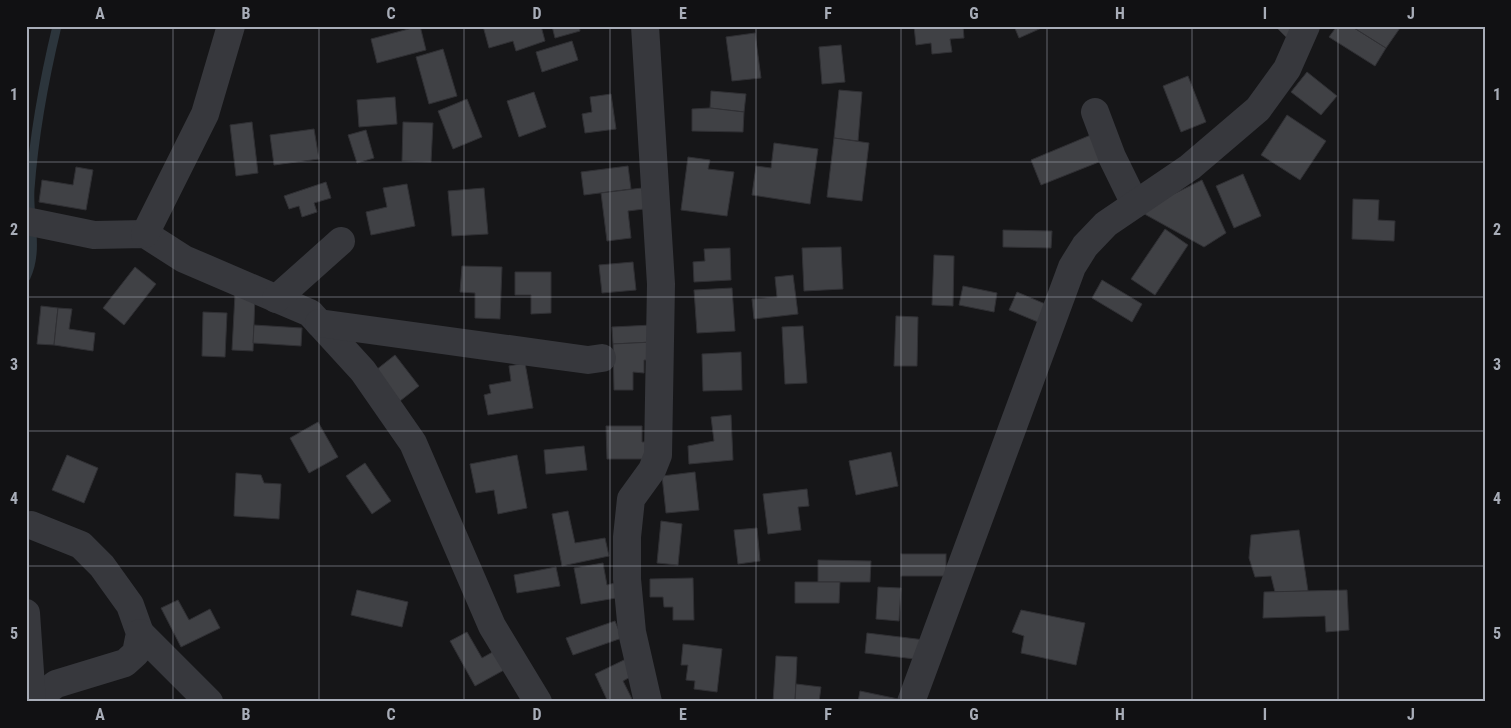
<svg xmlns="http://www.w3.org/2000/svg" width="1511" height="728" viewBox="0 0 1511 728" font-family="'Roboto Condensed',sans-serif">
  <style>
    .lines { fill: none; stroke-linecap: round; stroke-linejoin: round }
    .stream { stroke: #2c353c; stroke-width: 9 }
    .building { fill: #404145; stroke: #303034 }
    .minor { stroke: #37383d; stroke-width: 28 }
    .grid { fill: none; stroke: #a8adb8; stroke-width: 1; stroke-opacity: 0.55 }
    .neatline { fill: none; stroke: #a8adb8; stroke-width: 2 }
    .grid-label { font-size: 16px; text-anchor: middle; font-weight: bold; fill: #a8adb8 }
  </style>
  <rect width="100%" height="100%" fill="#161618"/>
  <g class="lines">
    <path class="stream" d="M26 277C39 250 28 218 30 189 34 135 44 80 57 26"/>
  </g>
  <g class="building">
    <polygon points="420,26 426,50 377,63 371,39"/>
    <polygon points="483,26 541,26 545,41 516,51 513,41 489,48"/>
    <polygon points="552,26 579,26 580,31 555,38"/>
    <polygon points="914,26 963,26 964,38 950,39 952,52 932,54 931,43 916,45"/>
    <polygon points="1014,26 1046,26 1019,38"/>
    <polygon points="1275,26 1305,26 1290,41"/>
    <polygon points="1337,26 1351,26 1386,48 1375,66 1329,37"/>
    <polygon points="1351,26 1397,26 1400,28 1386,48"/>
    <polygon points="755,33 761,78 732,81 726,37"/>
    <polygon points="572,41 578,60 542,72 536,52"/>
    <polygon points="841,45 845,82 822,84 819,47"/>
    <polygon points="443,49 457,96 429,104 416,57"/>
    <polygon points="1307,72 1337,96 1321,115 1291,92"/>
    <polygon points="1188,76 1206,122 1181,132 1163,86"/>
    <polygon points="839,90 862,92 858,141 834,138"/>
    <polygon points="711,91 746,94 744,112 710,108"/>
    <polygon points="534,92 546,127 519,137 507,101"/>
    <polygon points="611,94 616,129 585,133 582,114 592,112 590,97"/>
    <polygon points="395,97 397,124 359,127 357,100"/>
    <polygon points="467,99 482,137 453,149 438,111"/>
    <polygon points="710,108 744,112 743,132 692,131 692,109"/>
    <polygon points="1287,115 1326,141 1300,180 1261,155"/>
    <polygon points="252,122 258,173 236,176 230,125"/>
    <polygon points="403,122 433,123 431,162 402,161"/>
    <polygon points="314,129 319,159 274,165 270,135"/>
    <polygon points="366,130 374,158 357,163 348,135"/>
    <polygon points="1098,132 1109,158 1041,185 1031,160"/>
    <polygon points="834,138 869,143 862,201 827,197"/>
    <polygon points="774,143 818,149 810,204 752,195 756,166 771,168"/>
    <polygon points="688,157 710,160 708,169 734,172 727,216 681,210"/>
    <polygon points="628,166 631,189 584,195 581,172"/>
    <polygon points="76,167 93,170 86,210 39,202 42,180 73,185"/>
    <polygon points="1243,174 1261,216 1234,228 1216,186"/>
    <polygon points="1202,180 1226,233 1204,247 1139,211"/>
    <polygon points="326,182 331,198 314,203 317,212 302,217 299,206 289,209 284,196"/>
    <polygon points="407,184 415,226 371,235 366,212 387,207 383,188"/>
    <polygon points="484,188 488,234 452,236 448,191"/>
    <polygon points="642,188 644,209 628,211 631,238 607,241 601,193"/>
    <polygon points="1353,199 1379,200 1378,220 1395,221 1394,241 1352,239"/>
    <polygon points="1165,229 1188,245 1155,295 1131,279"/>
    <polygon points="1003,230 1052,231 1051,248 1003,247"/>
    <polygon points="841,247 843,289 804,291 802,248"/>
    <polygon points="730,248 731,280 694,282 693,262 705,261 704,249"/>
    <polygon points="934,255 954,256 953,306 932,305"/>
    <polygon points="633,262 636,290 602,293 599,265"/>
    <polygon points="462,266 502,267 500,319 475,318 475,293 460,292"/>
    <polygon points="135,267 156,284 124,325 103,308"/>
    <polygon points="515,272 551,272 551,313 531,314 531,295 515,295"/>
    <polygon points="793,275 798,314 754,319 752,299 777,297 775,277"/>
    <polygon points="1102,280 1142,304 1132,322 1092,298"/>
    <polygon points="963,286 997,293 994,312 959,305"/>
    <polygon points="732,288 735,331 697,333 694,290"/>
    <polygon points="1017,292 1057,309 1050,327 1009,310"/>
    <polygon points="235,294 255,295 253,351 232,350"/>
    <polygon points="41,306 58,308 54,345 37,344"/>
    <polygon points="58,308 72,309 69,329 95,333 93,351 54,345"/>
    <polygon points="203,312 227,313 225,357 202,356"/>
    <polygon points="896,316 918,317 917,366 894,366"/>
    <polygon points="254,325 302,328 301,346 253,343"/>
    <polygon points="652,325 653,342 613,344 612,327"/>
    <polygon points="803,326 807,383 785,384 782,327"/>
    <polygon points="653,342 653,360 644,360 644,373 633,372 633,390 614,390 613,344"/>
    <polygon points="741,352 742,390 703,391 702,354"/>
    <polygon points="395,355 419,386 400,401 376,370"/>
    <polygon points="525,363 533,408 488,415 484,395 491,393 489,385 511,381 509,366"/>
    <polygon points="731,415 733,460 689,464 688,446 714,441 711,417"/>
    <polygon points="318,422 338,457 309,473 290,438"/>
    <polygon points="606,426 642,426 642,442 652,442 652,459 607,459"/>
    <polygon points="584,446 587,470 546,474 544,450"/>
    <polygon points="891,452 898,486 856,495 849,461"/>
    <polygon points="67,455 98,468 84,503 52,490"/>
    <polygon points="517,455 527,508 498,514 494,490 476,493 470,464"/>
    <polygon points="365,463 391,501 372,514 346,476"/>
    <polygon points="695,472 699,510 666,513 662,476"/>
    <polygon points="236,473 261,475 264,483 281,484 279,519 234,516"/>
    <polygon points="807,489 809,506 798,507 801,530 768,534 763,494"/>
    <polygon points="568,511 575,543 605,538 609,556 562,566 552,514"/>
    <polygon points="661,521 682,524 678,565 657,563"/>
    <polygon points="757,528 760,561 738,564 734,530"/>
    <polygon points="1299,530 1308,591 1275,592 1271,576 1255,577 1249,558 1251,535"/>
    <rect x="901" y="554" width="45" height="22"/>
    <polygon points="818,560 871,561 870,582 818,582"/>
    <polygon points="603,563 607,585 619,582 622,597 581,604 574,568"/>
    <polygon points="556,567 560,586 517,593 514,575"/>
    <polygon points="693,578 694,620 673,620 673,607 664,607 663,597 650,597 650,579"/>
    <polygon points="795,582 840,582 839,603 795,603"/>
    <polygon points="878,587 901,588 899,621 876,619"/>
    <polygon points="357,590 408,602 402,627 351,615"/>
    <polygon points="1347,590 1349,630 1326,632 1325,616 1263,618 1264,592"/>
    <polygon points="178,600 189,620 210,609 220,628 181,647 161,608"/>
    <polygon points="1021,610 1085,623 1076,665 1021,653 1024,636 1012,632"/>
    <polygon points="615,621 622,638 573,655 566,638"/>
    <polygon points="467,632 482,658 505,645 515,664 475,686 450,641"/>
    <polygon points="867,633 925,640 923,660 865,653"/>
    <polygon points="683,644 722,649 717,692 694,689 695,681 686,680 688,665 681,665"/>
    <polygon points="776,656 797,657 795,702 773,702"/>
    <polygon points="626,659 634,675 623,681 632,699 626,702 608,702 595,674"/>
    <polygon points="796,684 821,687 819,702 795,702"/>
    <polygon points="860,691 903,700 903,702 858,702"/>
  </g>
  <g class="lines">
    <g class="minor">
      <polyline points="645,26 661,284 658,455 652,470 631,499 627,537 627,579 632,632 648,702"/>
      <polyline points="1095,112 1112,157 1135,204"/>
      <polyline points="26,221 94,235 145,234 184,259 310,313 363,371 413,443 492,626 538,702"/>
      <polyline points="145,234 205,114 231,26"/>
      <polyline points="276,299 341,241"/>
      <polyline points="319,323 588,360 602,358"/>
      <polyline points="31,525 81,545 102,566 130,605 140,633 136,653 125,663 56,684 32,702"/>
      <polyline points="26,613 32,702"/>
      <polyline points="140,633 209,702"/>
      <polyline points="911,702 1072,267 1085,246 1106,224 1190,167 1258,109 1287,69 1306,26"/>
    </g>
  </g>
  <path class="grid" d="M173 26V702M319 26V702M464 26V702M610 26V702M756 26V702M901 26V702M1047 26V702M1192 26V702M1338 26V702M26 162H1485M26 297H1485M26 431H1485M26 566H1485"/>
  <rect width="1511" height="728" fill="none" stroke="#111113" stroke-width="55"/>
  <rect x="28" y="28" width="1456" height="672" class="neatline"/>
  <g class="grid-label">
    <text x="100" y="19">A</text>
    <text x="246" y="19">B</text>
    <text x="391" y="19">C</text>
    <text x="537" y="19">D</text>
    <text x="683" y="19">E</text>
    <text x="828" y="19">F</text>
    <text x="974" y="19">G</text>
    <text x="1120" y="19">H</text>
    <text x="1265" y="19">I</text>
    <text x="1411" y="19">J</text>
    <text x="14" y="100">1</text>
    <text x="1497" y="100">1</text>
    <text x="14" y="235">2</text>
    <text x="1497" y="235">2</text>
    <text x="14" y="370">3</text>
    <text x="1497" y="370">3</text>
    <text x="14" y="504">4</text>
    <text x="1497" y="504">4</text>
    <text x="14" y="639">5</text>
    <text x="1497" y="639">5</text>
    <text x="100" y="720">A</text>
    <text x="246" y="720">B</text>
    <text x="391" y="720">C</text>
    <text x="537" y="720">D</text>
    <text x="683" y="720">E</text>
    <text x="828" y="720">F</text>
    <text x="974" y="720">G</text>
    <text x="1120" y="720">H</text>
    <text x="1265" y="720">I</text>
    <text x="1411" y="720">J</text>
  </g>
</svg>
